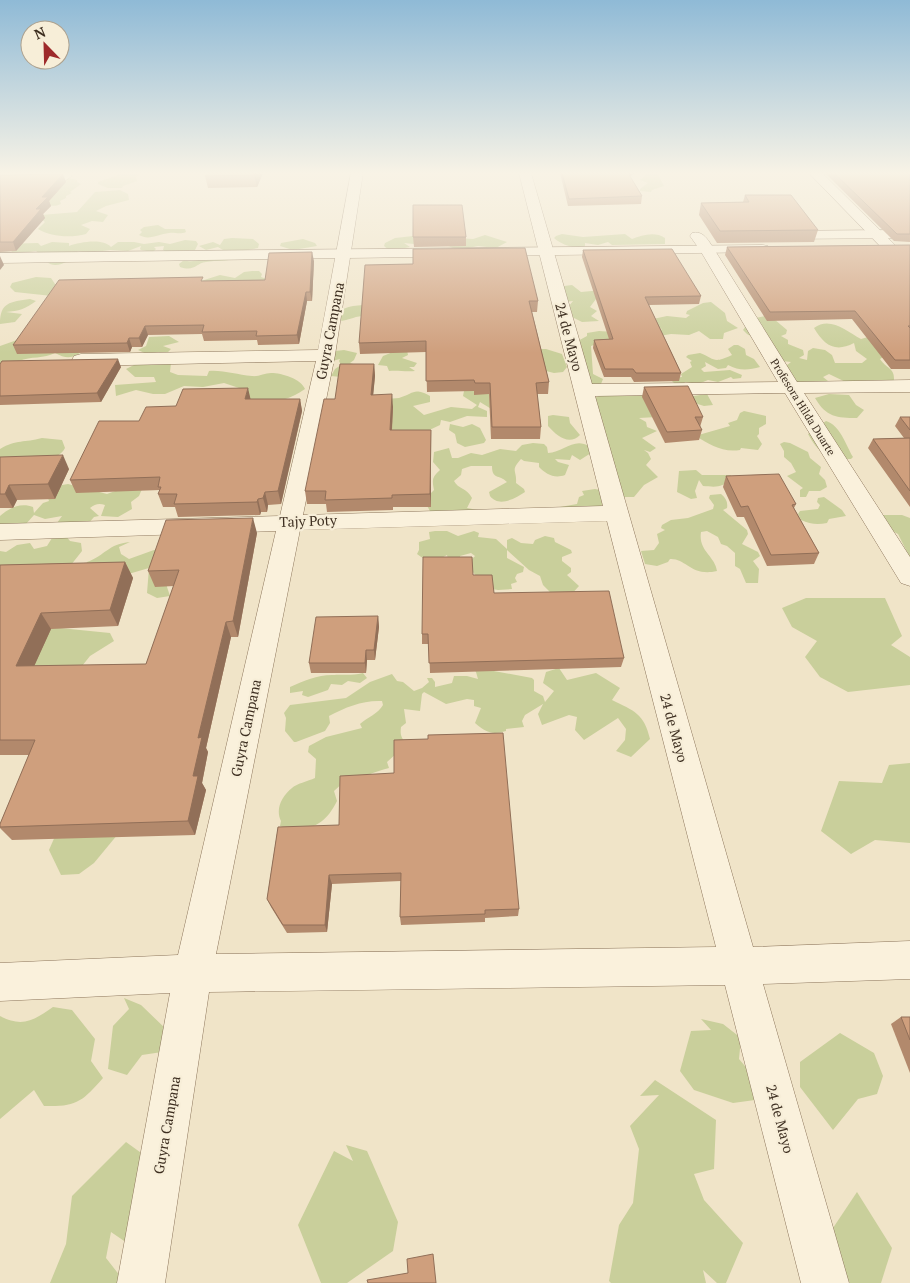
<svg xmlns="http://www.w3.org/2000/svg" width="910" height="1283" viewBox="0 0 910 1283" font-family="'PT Serif',serif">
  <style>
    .green { fill: #c9cf9b }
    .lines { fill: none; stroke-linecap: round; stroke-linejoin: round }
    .minor-casing { stroke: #8d765c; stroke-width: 1 }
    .tertiary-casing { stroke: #8d765c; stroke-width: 1 }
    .minor { fill: #faf1dc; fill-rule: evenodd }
    .tertiary { fill: #faf1dc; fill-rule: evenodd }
    .wall { fill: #b2896c }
    .shaded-wall { fill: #916f58 }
    .building { fill: #cf9f7d; stroke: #916f58 }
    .labels { text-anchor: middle; stroke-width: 4.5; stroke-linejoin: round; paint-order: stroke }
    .far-street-label { font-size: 11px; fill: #3d2e20; stroke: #f7eed8 }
    .street-label { font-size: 14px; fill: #3d2e20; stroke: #f7eed8 }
  </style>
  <rect width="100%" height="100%" fill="#f0e4c8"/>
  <g class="green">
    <polygon points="123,173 139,175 136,177 137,181 123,186 122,188 108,188 98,184 98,182"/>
    <polygon points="648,173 657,173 664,186 652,190 651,192 640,191 640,189 648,183 640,180"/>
    <path d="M65 177 77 180V182L81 184 70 192 72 193 66 196V198L60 201 61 204C50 209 45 203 38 196Z"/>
    <path d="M120 190 128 194 129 200 106 206 96 211 108 215 103 222 92 221 81 225 90 229 86 234C71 238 51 237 38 229L45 222 41 219V215L77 212 95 192Z"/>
    <path d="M158 225 165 229H185L186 232C179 235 175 232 169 233 158 234 149 241 139 235L142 232 140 230 144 227Z"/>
    <path d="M562 234 583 237 625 234 632 239C642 235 655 231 665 238V244L612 245 608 242 598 245 585 243V246C576 250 562 245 554 238L556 236Z"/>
    <polygon points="485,235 507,242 496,248 478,246 458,250 446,245 457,238 473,239"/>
    <polygon points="413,236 419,237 434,246 404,243 410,247 390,251 384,246 385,243 395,238"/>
    <path d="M232 238 253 239 259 244 258 248 237 252 231 250 237 258C226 262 217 260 206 262 196 263 195 272 180 267L179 264 184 260C200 266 209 249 223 250L218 247 206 250 199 246 213 242 220 245 224 239Z"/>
    <polygon points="303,239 315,243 317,246 293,250 280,246 281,243"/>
    <path d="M185 240 196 241 198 244 195 250 166 252 163 250 164 246 154 247 156 249 153 252 141 250 140 249 141 246 128 251 110 250 88 253 77 251 79 253C72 260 56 270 47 262 42 259 40 254 36 251L15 254 11 251 0 252V244L38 243 41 246 52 242 69 243V246C80 242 103 238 111 247L118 242H134L144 244 159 242 170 244Z"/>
    <polygon points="252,271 259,271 262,274 261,277 267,279 268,283 201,281 220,275 235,278 244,272"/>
    <polygon points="36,277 51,278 55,284 63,284 52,296 15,292 10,287 12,283"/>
    <polygon points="572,285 581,292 613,289 611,303 596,299 590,307 597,311 591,316 599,321 582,322 570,316 572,314 569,306 573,301 564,302 562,291 564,286"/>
    <path d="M30 299 36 301C25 309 19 311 6 312L22 314 15 322 0 324C0 302 10 302 30 299Z"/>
    <polygon points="711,302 725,313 727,321 738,328 724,333 723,339 710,339 699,331 689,335 671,334 659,336 658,332 662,329 652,326 653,319 667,316 686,318 690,315 686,314 687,311 703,303"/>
    <path d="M366 305 362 316C351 317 345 323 333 320 340 306 351 306 366 305Z"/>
    <path d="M765 316 774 319 787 330 786 334 781 336 788 340V344L803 350 804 355 799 358 807 360 808 351 813 348 825 350 832 355 835 363H862L867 359 856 351 854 343C835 353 824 345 814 328 830 316 846 331 861 339L868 337 890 353 880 359C888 371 897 367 893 386H854L829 374 823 377 828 381C810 386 805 386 787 380L782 369 791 362 773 360 761 342 747 334 743 330 751 319Z"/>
    <polygon points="599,331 613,332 619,336 591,346 593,374 603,379 601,384 593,386 581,382 576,342 587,336 587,333"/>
    <polygon points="169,336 179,342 163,346 171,349 166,354 158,352 149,355 138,350 146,346 149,337"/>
    <path d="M17 340 85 349C74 358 68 360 55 353 44 359 31 356 19 361 13 364 8 365 0 367V346Z"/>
    <path d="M734 345H738L745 349 746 355 754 359 760 367C749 370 739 371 728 365L726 368 718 369 705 362 706 366 701 369 704 372 730 370 742 375 741 378 733 379 731 377 718 382 708 380 698 384 685 382 684 384 676 385 669 378 682 377 681 374 692 367 690 362 692 361 686 357 688 355 700 353C715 359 713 364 732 355L728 349Z"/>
    <polygon points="537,349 546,349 562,354 567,367 563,372 554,373 546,371"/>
    <polygon points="344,350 357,353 354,360 350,363 357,365 341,377 331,376 335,369 341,365 339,361 340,359 332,361 335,351"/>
    <path d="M398 350H407L408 355 402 358 417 363 414 367H409L415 371C405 372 398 370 389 371L387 366 378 365 383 356Z"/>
    <path d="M153 363H171L170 372 178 375 207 376 209 371C224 370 237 375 252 376 258 377 265 373 271 373 282 373 301 379 305 389 283 405 263 403 239 399V388L224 383 203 387 184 386 165 394H153L136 390 116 396 115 385 156 382 154 377H135L126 369 134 365Z"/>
    <path d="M494 389 493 410 480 402 478 407 487 411V417L467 416 450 422 441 420 440 425 423 433 393 435 379 398C385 398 393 399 399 398 414 394 413 387 430 396V402L413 406 424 415 451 407 472 409 477 405 463 396 464 391Z"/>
    <polygon points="627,392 687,397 707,394 713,405 704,406 685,400 657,417 639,418 646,422 647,427 657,431 642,438 656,448 650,452 644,450 648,453 651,459 646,465 658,477 644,485 634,497 623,497 590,399 599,396"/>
    <path d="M829 394 849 395 856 405 864 410 857 418C837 418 826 417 815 398Z"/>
    <path d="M744 411 766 416V424L759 428V434L757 436 762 444 758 450 741 448 740 450C722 453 710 444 695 436L730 426 728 423 737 420 740 413Z"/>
    <path d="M553 415 569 417 570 423 580 435C569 446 557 436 548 426V416Z"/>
    <path d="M826 421C840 425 846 445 853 457L851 459C828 460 819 454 808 434Z"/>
    <polygon points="450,424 463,427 472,424 480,428 486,440 484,443 465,447 457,443 455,434 449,430"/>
    <path d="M42 438 62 440 65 448C58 463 16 471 0 476V449C17 439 24 443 42 438Z"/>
    <polygon points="784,442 790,443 808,452 810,458 821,467 819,474 825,480 827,487 820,491 809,491 806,497 800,497 800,490 803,488 787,476 796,472 791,463 784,457 784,451 780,444"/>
    <path d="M533 443 544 444 547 447 548 453C563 452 574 437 589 446L591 453 580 460 572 455 570 460 555 459 558 462 569 465 565 475C554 479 546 474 539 467V463L524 461 521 459C510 471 517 470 516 483L524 489 525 492C516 498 499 508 490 496L489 492 507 482C499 474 492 480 492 466H471L462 469 461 475 454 481C458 489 467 488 472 498L467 508 478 510 434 518 426 504 428 496 434 490C432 480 432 477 440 470L433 462 434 452 449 448 452 458H458L471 453 482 455 500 449 516 451 522 445Z"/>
    <path d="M696 470 702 475H731V479C722 488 716 487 703 486L699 480 695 491 697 498 691 499 677 492 679 471Z"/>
    <path d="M68 484 107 494 118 490 142 489 139 496 131 502 132 509 118 517 101 516 105 505C99 503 95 504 90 508L99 516 94 517 87 525 57 523 62 516 45 519 34 515 25 525 0 532V516C9 508 21 502 33 507L34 513 43 503 49 501 48 498 62 485Z"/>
    <polygon points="595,489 600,490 604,503 601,506 560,509 560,507 577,504 579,497 584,495 582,491"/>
    <path d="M721 494C726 498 728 502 727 508L723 510 747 530 748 534 742 544 758 552 760 556 753 561 759 569 758 583H746L740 569 735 566V553L727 546 721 544 718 537 707 531 701 532C698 551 715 556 717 571 691 577 686 558 670 559L668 562 657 566 645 564 641 551 654 550 659 543 657 534 665 530 661 528 662 525 671 520 688 518 713 509 714 505 709 498 710 495Z"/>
    <path d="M824 497 842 510 846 516 829 519 827 523C817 525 810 524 801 520L798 514 800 511 818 509 820 505 817 502 818 498Z"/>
    <polygon points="878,515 902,515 910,518 910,558 898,534 876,522"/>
    <path d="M435 531H447L458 536 474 531 479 533 478 537 496 539 507 549V540L512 538 521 543 533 544 535 540 545 536 554 538 555 542 571 550 572 553 562 557V561L571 568V572L567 575 579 586 569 597H555L543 585 540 576 529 570 507 550V558L524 567 523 572 517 574 515 578 517 582 511 584 512 589 498 590 492 589 493 584C483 571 471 584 471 560L475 556 471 553 460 556V560L449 563 447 555C437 561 426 562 417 554L419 550V542L430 539 429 532Z"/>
    <polygon points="65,535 70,541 81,543 82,551 63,575 0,615 0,551 6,552 17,545 30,543 34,549 47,546 52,538"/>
    <path d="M130 542 119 547 121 554 129 559 154 550 168 549 167 587 170 596 157 598 147 593 149 568 125 575 84 570 87 562C106 555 108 544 130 542Z"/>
    <polygon points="806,598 885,598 902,636 891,645 910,657 910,685 848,692 820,677 805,657 817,641 792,627 782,608"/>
    <polygon points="0,622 110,633 114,641 90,656 82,666 42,687"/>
    <path d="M472 667 532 678 534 680V691L543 696 545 702 554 691 543 683 546 672 559 668 567 680 596 673 620 688 612 700C634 711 644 713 650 739L631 757 616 751 625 740 626 729 618 718 584 740 575 730 577 717 569 715 542 725 538 714 543 704 525 715 522 721 524 727 506 729V731C492 735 487 733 475 723L481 708 474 706V700L467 699 446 704 424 692 422 694 420 711 404 709 406 723 401 727C400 735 401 738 407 744L387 762 389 768C374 771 361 780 346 780L334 791 337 801C327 821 319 824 299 833L280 826 281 821C275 809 282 796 292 788 296 784 308 781 315 778L316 759 308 752 309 746 326 737 362 728 360 724C368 717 378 714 383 705L382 701C363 700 346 707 329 716L330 723 325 731 296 742H294L285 731 286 718 284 713 290 705 346 698 370 682 392 674 397 681 403 682 414 691 422 688 429 682 427 678H432L435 682V687L452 683 454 676H467L478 679 476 672Z"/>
    <path d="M363 673 367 678 360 683 348 681 342 685 331 684 328 690 308 697 302 695 303 691 290 693V687C304 681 317 675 332 675 345 674 350 676 363 673Z"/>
    <polygon points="910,763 910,843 875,840 851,854 821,831 839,781 882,783 889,765"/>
    <polygon points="56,834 118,834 94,863 79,874 61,875 49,850"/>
    <polygon points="124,998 141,1005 168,1031 162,1052 142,1055 127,1075 108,1069 113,1026 129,1009"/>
    <path d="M53 1007 72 1010 95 1039 91 1061 103 1078C82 1102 76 1107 44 1106L34 1090 0 1119V1016C23 1028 34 1020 53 1007Z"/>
    <polygon points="701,1019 723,1024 741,1038 739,1059 755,1078 755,1100 733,1103 694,1090 680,1071 691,1031 711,1030"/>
    <polygon points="840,1033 874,1053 883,1076 877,1094 858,1099 833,1130 800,1087 800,1062"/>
    <polygon points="655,1080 716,1120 714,1169 694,1174 704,1200 743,1243 726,1283 717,1283 703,1270 706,1283 611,1283 609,1281 619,1225 633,1203 639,1149 630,1126 659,1095 640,1096"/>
    <polygon points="126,1142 162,1168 130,1245 111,1232 106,1258 124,1281 123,1283 50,1283 66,1244 72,1196"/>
    <polygon points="346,1145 367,1151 398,1222 393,1251 347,1283 321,1283 298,1225 334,1151 353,1161"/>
    <polygon points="857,1192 892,1248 881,1283 850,1283 835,1259 831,1231"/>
  </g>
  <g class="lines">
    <g class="minor-casing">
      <g id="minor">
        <polygon points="0,173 70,173 72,176 66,180 0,181"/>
        <path d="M351 173H363L335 355 303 515 603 506 519 173H531L592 384 778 382 700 250 690 236 692 233C703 230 708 240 714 249L797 382 910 380V392L804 393 910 557V586L901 583 785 393 595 396 753 947 910 941V979L763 984 849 1283H801L725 985 209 992 165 1283H117L170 993 0 1001V963L178 955 276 531 0 540V524L280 516 316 361 81 366 74 364 72 360 74 356 81 354 318 350ZM607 521 716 947 216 954 300 530Z"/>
        <polygon points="809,173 822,173 894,244 896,247 894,250 884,250"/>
      </g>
    </g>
    <g class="tertiary-casing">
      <g id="tertiary">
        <polygon points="910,230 910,238 779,239 774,238 772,235 774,232 779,231"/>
        <polygon points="763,245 768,246 770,249 768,252 0,263 0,253"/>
      </g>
    </g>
    <use href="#minor" class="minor"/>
    <use href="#tertiary" class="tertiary"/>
  </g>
  <g class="wall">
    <polygon points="263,173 257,187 208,188 205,176"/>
    <polygon points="560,173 635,173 630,176 642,196 641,204 568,206"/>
    <polygon points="825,173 910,173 910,242 894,241"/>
    <polygon points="0,175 66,182 49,201 51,206 43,214 45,218 16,251 0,252"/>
    <polygon points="745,195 818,230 814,242 717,243 699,215 701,203 743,202"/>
    <polygon points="413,237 466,237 466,246 414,247"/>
    <polygon points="910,245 910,369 891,369 852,319 767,321 725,255 727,247"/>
    <polygon points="583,250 701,296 699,304 649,305 681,373 679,381 634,382 631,377 604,377 593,348 594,340 609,339 582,257"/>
    <polygon points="314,261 312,301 307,301 299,344 258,345 257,340 204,341 202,334 148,335 142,347 132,347 130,352 17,354 13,345 204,281 265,280"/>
    <polygon points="413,264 538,301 537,312 532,312 549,382 548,394 537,394 541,427 540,439 491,439 489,394 474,395 474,391 427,392 426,352 360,354 359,343"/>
    <polygon points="0,364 121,367 101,402 0,405"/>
    <polygon points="374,364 375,376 373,395 393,407 392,430 431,430 431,507 393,507 393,510 327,512 326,504 307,504 305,491 335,399"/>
    <polygon points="644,387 703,417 700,427 702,430 699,440 665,443 642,397"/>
    <polygon points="251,399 300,399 302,411 281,504 268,505 267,512 261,512 260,515 178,517 175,507 163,507 158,494 160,490 76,493 70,480 139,421 176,406"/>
    <polygon points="900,417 910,417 910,507 868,448 873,439 904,438 895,426"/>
    <polygon points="0,457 69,469 55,499 17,500 13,508 0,508"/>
    <polygon points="726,476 796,504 794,508 819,553 814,564 767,566 744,517 737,517 723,487"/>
    <polygon points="257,533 238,637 231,637 206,748 208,752 202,783 206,790 195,835 12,840 0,828 0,824 29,755 0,755 0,565 125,562 133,578 118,626 51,629 34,666 146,664 174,586 155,587 148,571"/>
    <polygon points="473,575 494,593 624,658 621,667 430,673 429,644 422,644 422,634"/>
    <polygon points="378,616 379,627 375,660 367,660 366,673 311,673 309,663"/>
    <polygon points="278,827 519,909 518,916 485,918 485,922 401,925 400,917 401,881 332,884 327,932 287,933 271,907 267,899"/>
    <polygon points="901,1017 910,1017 910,1073 891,1024"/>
  </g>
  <g class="shaded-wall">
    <polygon points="256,173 263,173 257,187 254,175"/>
    <polygon points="627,173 635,173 626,179"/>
    <polygon points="63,174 66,182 49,201 51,206 43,214 45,218 16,251 13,242 36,209 42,197"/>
    <polygon points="312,252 314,261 312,301 310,292"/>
    <polygon points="0,256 4,265 0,270"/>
    <polygon points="306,292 307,301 299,344 297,335"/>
    <polygon points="145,326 148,335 142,347 139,338"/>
    <polygon points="129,338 132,347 130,352 127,343"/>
    <polygon points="118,359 121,367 101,402 97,393"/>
    <polygon points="374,364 375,376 372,407 371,395"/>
    <polygon points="248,388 251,401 245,399"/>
    <polygon points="392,394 393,407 391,443 390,430"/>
    <polygon points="300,399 302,411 281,504 278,491"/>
    <polygon points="431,430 431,507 430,494"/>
    <polygon points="63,455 69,469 55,499 48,484"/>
    <polygon points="9,485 17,500 13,508 5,494"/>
    <polygon points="265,492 268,505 267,512 263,498"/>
    <polygon points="258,499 261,512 260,515 257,502"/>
    <polygon points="253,518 257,533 238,637 233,621"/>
    <polygon points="125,562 133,578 118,626 110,610"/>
    <polygon points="41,613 51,629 27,682 16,666"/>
    <polygon points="378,616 379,627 375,660 374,650"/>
    <polygon points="226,622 231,637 206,748 208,752 202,783 206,790 195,835 188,821 198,738"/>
    <polygon points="366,650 367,660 366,673 365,663"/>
    <polygon points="329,875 332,884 327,932 325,925"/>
  </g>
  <g class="building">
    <polygon points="207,173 256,173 254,175 205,176"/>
    <polygon points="562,173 628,173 642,196 569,199"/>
    <polygon points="834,173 910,173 910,234 897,234"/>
    <polygon points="63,174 42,197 48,197 36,209 41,209 13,242 0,242 0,175"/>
    <polygon points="745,195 791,195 818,230 720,231 701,203 749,202"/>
    <polygon points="413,205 462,205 466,237 413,237"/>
    <polygon points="910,245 910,326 908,326 910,328 910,360 895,360 855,311 770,312 727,247"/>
    <polygon points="525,248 538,301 529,301 549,382 536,383 541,427 492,427 490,383 475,383 474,380 426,381 426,341 359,343 365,265 413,264 413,249"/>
    <polygon points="672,249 701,296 645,297 681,373 636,373 633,369 605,369 594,340 613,339 583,250"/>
    <polygon points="312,252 310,292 306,292 297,335 256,336 257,331 202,332 204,325 145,326 139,338 129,338 127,343 13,345 59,280 203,277 201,281 265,280 269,253"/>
    <polygon points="118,359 97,393 0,396 0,364 2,361"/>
    <polygon points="340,364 374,364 371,395 392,394 390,430 431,430 430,494 392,495 392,498 325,500 326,491 305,491 324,399 335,399"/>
    <polygon points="688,386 703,417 695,417 702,430 667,432 644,387"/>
    <polygon points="248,388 245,399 300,399 278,491 265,492 263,498 258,499 257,502 174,504 177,494 158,494 161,487 158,487 160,477 70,480 99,421 139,421 146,407 176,406 183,389"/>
    <polygon points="900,417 910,417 910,430"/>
    <polygon points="910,438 910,491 873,439"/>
    <polygon points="63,455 48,484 9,485 5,494 0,494 0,457"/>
    <polygon points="779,474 796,504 792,505 819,553 771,555 748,506 741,507 726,476"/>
    <polygon points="253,518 233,621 226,622 198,738 202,737 193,776 198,776 188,821 0,827 0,824 35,740 0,740 0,565 125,562 110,610 41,613 16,666 146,664 179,570 148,571 166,520"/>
    <polygon points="423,557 472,557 473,575 492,575 494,593 609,591 624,658 429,663 428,634 422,634"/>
    <polygon points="378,616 374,650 366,650 365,663 309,663 316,617"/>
    <polygon points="503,733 519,909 485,910 485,914 400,917 401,873 329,875 325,925 283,925 267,899 278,827 339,825 340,776 394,773 394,740 428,739 428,735"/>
    <polygon points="901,1017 910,1017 910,1040"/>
    <polygon points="433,1254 436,1283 368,1283 367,1280 408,1273 407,1259"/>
  </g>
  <linearGradient id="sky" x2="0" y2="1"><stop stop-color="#8fbad6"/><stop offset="0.49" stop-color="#f8f3e6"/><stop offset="1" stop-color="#f8f3e6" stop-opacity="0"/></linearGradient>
  <rect width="910" height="353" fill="url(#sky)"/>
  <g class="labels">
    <g class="far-street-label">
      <text transform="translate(803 407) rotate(58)" y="4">Profesora Hilda Duarte</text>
    </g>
    <g class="street-label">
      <text transform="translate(330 331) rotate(-79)" y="5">Guyra Campana</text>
      <text transform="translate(569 337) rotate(75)" y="5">24 de Mayo</text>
      <text transform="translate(308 521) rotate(-2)" y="5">Tajy Poty</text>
      <text transform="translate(246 728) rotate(-78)" y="5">Guyra Campana</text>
      <text transform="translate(674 728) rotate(75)" y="5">24 de Mayo</text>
      <text transform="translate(780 1119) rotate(75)" y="5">24 de Mayo</text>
      <text transform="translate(167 1125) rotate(-80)" y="5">Guyra Campana</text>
    </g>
  </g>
  <g transform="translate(45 45) rotate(337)"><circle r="24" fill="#f7eed8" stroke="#ada18e"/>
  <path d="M0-4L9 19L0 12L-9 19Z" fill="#9e2a2b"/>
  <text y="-8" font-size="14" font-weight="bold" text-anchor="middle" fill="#3d2e20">N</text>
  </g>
</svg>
